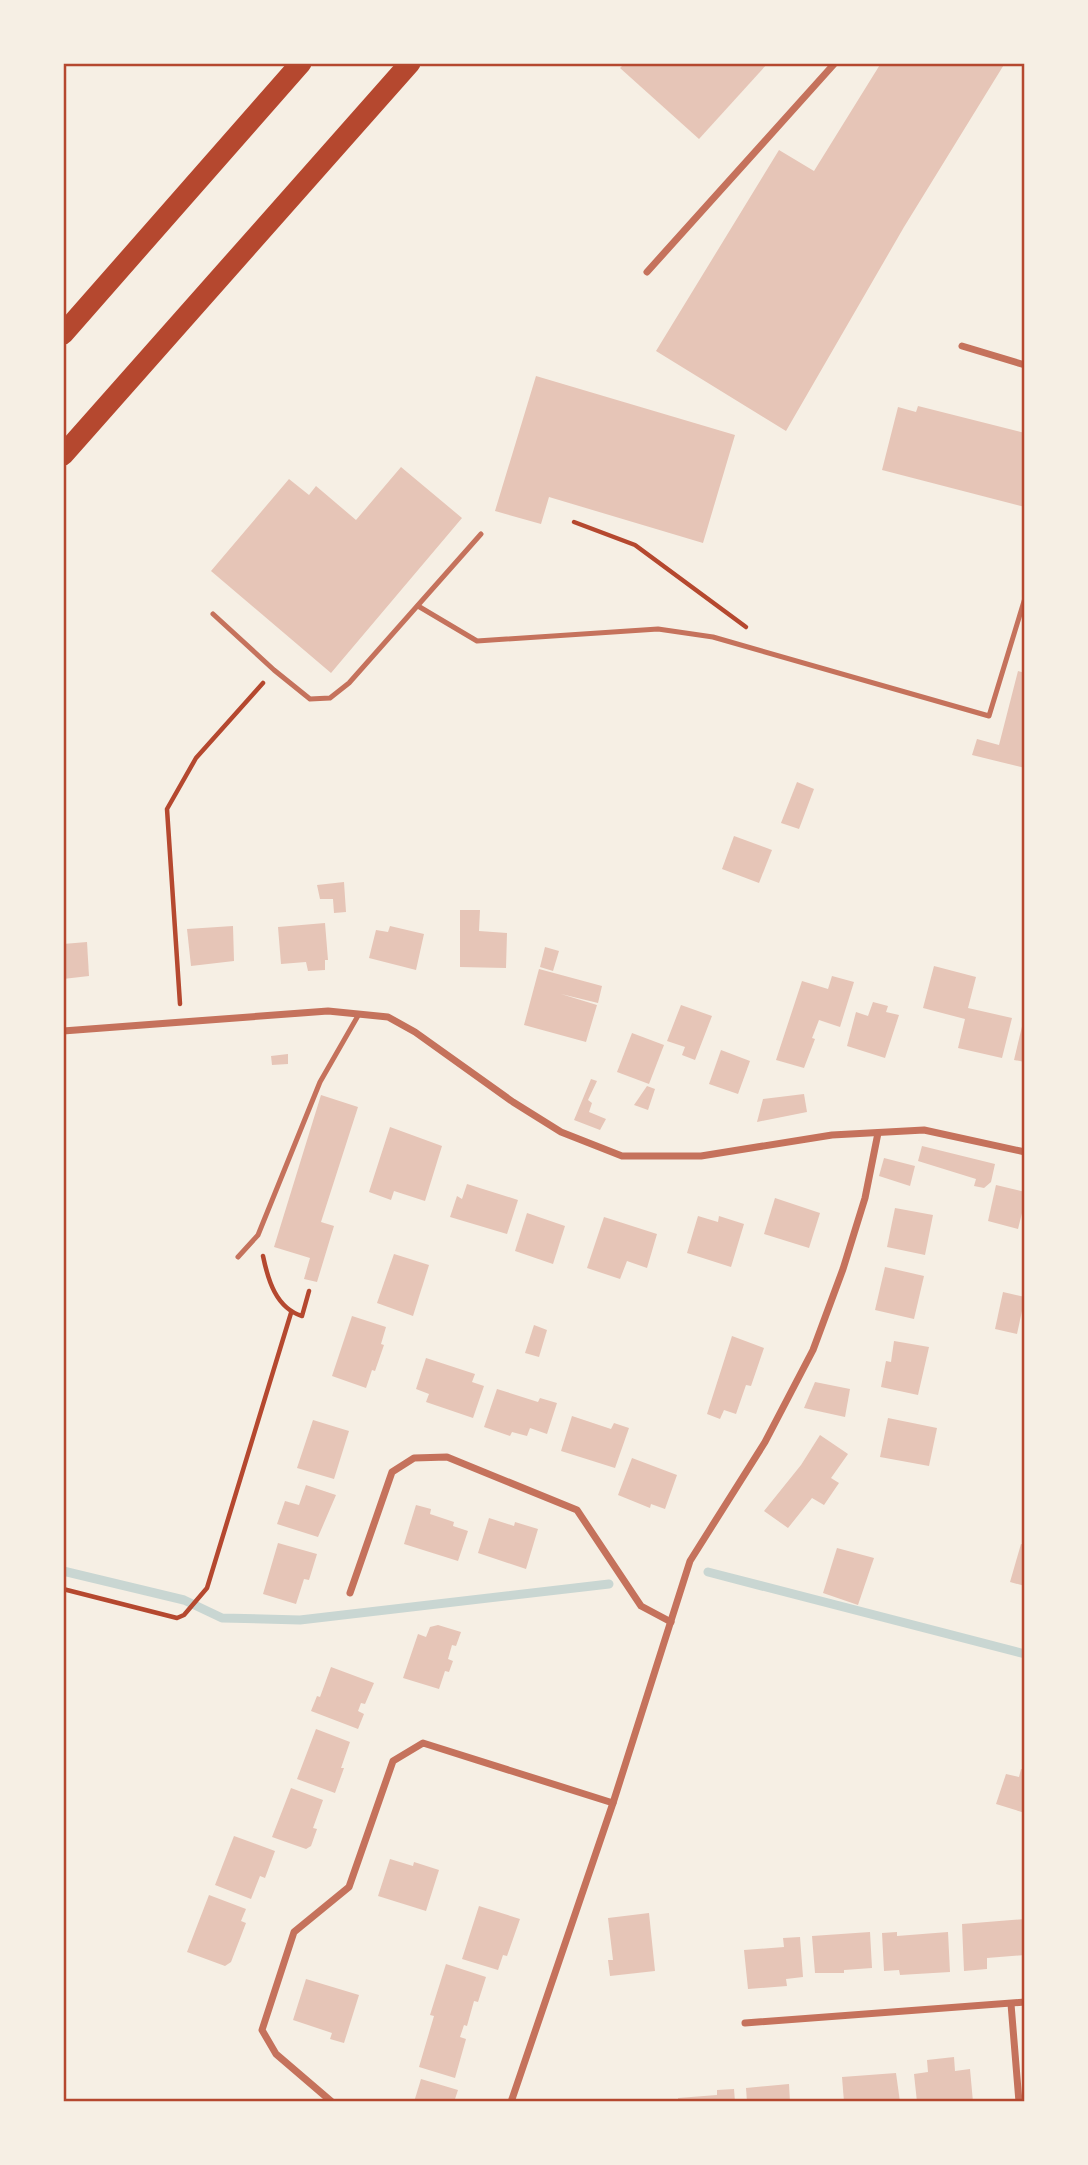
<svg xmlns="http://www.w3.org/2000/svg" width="1088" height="2165" viewBox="0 0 1088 2165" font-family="'PT Sans',sans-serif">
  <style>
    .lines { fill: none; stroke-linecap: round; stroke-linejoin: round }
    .stream { stroke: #c9d6d2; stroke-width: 9 }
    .building { fill: #e6c5b7 }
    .path { stroke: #b5482f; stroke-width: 4.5 }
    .service { stroke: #c5725c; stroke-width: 5 }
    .minor { stroke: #c5725c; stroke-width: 7 }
    .motorway { stroke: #b5482f; stroke-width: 21 }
    .neatline { fill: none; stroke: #b5482f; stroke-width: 2.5 }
  </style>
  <rect width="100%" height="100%" fill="#f6efe4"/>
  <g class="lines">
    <g class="stream">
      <polyline points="63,1571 184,1600 222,1618 300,1620 609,1584"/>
      <polyline points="708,1572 1025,1654"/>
    </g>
  </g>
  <g class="building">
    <polygon points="625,63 768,63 699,139 620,68"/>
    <polygon points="881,63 1005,63 904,227 786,431 656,351 779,150 814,171"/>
    <polygon points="536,376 735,435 703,543 549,497 541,524 495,511"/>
    <polygon points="918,406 1025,433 1025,507 882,470 898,407 916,412"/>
    <polygon points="401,467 462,518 331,673 211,571 289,479 309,495 316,486 356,520"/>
    <polygon points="1018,671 1025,673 1025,768 972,755 977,739 999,745"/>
    <polygon points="797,782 814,789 799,829 781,823"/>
    <polygon points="734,836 772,850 759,883 722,869"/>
    <polygon points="344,882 346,912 334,913 333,899 320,899 317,885"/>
    <polygon points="460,910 480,910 479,931 507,933 506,968 460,967"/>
    <polygon points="325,923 328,960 325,960 325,970 308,971 306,962 281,964 278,927"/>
    <polygon points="233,926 234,961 191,966 187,929"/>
    <polygon points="390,926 424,934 416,970 369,958 376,930 388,932"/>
    <polygon points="87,942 89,976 63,979 63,944"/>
    <polygon points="545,947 559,951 553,971 540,967"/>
    <polygon points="934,966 976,977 968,1008 1012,1018 1002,1058 958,1048 965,1019 923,1008"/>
    <polygon points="539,969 602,986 598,1003 561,994 597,1005 586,1042 524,1025"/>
    <polygon points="832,976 854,982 840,1027 819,1020 812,1038 815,1039 804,1068 776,1060 802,981 828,989"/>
    <polygon points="873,1002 888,1006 886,1012 899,1015 885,1058 847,1046 856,1012 868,1016"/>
    <polygon points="681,1005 712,1016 695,1060 682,1055 685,1047 667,1041"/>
    <polygon points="1024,1018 1025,1018 1025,1062 1014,1060"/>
    <polygon points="632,1033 664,1045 649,1084 617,1072"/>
    <polygon points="721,1050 750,1061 738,1094 709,1084"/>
    <polygon points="288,1054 288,1064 272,1065 271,1056"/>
    <polygon points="591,1079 597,1081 588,1100 592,1103 589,1112 606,1119 600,1130 574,1120"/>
    <polygon points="647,1086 655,1089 648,1110 634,1105"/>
    <polygon points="804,1094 807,1112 757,1122 763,1099"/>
    <polygon points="321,1095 358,1107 321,1222 334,1226 317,1282 304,1279 310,1258 274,1247"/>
    <polygon points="390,1127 442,1146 425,1201 394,1191 391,1200 369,1192"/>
    <polygon points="922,1146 995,1164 991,1182 984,1188 974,1186 976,1179 918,1161"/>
    <polygon points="884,1158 915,1166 910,1186 879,1176"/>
    <polygon points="467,1184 518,1200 507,1234 450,1217 457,1196 462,1199"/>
    <polygon points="996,1185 1025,1192 1025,1201 1018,1229 988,1221"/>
    <polygon points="775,1198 820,1213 809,1248 764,1234"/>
    <polygon points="895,1208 933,1215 925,1255 887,1247"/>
    <polygon points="527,1213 565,1226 553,1264 515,1251"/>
    <polygon points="698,1216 718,1222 719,1216 744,1224 731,1267 687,1253"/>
    <polygon points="604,1217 657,1234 647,1268 627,1261 620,1279 587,1268"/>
    <polygon points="394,1254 429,1265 413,1316 377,1303"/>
    <polygon points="885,1267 924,1276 914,1319 875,1310"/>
    <polygon points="1003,1292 1025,1297 1017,1334 995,1329"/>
    <polygon points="352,1316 386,1327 381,1344 384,1345 375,1371 372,1370 366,1388 332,1376"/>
    <polygon points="534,1325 547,1330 539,1357 525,1353"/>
    <polygon points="732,1336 764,1348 751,1386 746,1385 736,1414 724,1410 720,1419 707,1414"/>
    <polygon points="894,1341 929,1347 918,1395 881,1387 886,1361 891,1362"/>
    <polygon points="426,1358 475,1374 472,1382 484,1386 473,1418 426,1402 429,1394 416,1389"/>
    <polygon points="815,1382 850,1389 845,1417 804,1408"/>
    <polygon points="497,1389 538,1402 540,1398 557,1403 547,1434 530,1428 527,1436 512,1432 510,1436 484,1427"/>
    <polygon points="572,1416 611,1429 614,1423 629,1428 615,1468 561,1451"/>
    <polygon points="888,1418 937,1428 929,1466 880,1457"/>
    <polygon points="313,1420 349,1431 334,1479 297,1468"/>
    <polygon points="820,1435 848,1454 831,1478 839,1483 824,1505 812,1498 788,1528 764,1511 801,1465"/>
    <polygon points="632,1458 677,1475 665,1509 651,1504 650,1508 618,1495"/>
    <polygon points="306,1485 336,1495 318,1537 277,1524 285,1501 299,1505"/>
    <polygon points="416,1505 431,1509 430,1514 454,1522 453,1526 468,1531 458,1561 404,1544"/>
    <polygon points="489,1518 514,1526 515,1522 538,1529 526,1569 478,1553"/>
    <polygon points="278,1543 317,1554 309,1580 304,1579 296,1604 263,1594"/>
    <polygon points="1021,1544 1025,1545 1025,1586 1010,1582"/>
    <polygon points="837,1548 874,1558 858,1605 823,1593"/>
    <polygon points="438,1625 461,1632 456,1646 452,1645 448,1659 453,1661 449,1672 445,1671 439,1689 403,1678 418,1634 426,1637 430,1627"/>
    <polygon points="331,1667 374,1683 365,1704 361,1703 358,1711 364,1714 358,1729 311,1711 317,1696 320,1697"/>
    <polygon points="316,1729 350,1742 341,1768 344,1768 335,1793 297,1779"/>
    <polygon points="1021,1769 1025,1770 1025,1813 996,1804 1006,1774 1019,1777"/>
    <polygon points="291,1788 323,1800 313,1828 317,1829 311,1846 306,1849 272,1837"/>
    <polygon points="234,1836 275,1851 265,1878 260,1876 251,1899 215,1885"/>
    <polygon points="390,1859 413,1866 414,1862 439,1870 426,1911 378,1896"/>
    <polygon points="209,1895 246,1909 241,1921 246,1923 231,1962 225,1966 187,1952"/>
    <polygon points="479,1906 520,1919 507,1956 503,1955 498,1970 462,1959"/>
    <polygon points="649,1913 655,1971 610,1976 608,1960 613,1960 608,1918"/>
    <polygon points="1025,1919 1025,1955 987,1958 987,1969 964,1971 962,1924"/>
    <polygon points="870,1932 872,1968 844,1970 844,1973 815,1973 812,1936"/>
    <polygon points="897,1932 897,1936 948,1932 950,1972 900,1975 899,1970 884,1971 882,1933"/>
    <polygon points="800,1937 803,1977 786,1979 787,1986 748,1989 744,1950 784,1947 783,1938"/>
    <polygon points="446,1964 486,1977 478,2002 474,2001 467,2026 464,2025 460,2037 466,2039 455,2078 419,2067 434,2016 430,2015"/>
    <polygon points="306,1979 359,1995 344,2043 330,2039 332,2033 293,2020"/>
    <polygon points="954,2057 955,2071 970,2069 973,2102 917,2102 914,2074 928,2072 927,2060"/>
    <polygon points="896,2073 900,2102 844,2102 842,2077"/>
    <polygon points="421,2079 458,2090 454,2102 414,2102"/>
    <polygon points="789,2084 790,2102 747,2102 746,2088"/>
    <polygon points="734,2089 735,2102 678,2102 678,2098 717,2095 717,2090"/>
  </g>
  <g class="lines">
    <g class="path">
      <polyline points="574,522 635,545 746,627"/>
      <polyline points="180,1004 167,809 196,758 263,683"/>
      <path d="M263 1256C268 1280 276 1308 302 1316L309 1291"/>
      <polyline points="63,1589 177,1618 184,1615 207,1588 291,1313"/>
    </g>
    <g class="service">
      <polyline points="418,606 477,641 658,629 713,637 989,716 1025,598"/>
      <polyline points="213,614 274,670 310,699 330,698 349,683 481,534"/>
      <polyline points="238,1257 258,1235 320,1082 359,1014"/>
    </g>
    <g class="minor">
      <polyline points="647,272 835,63"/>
      <polyline points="962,346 1025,365"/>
      <polyline points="63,1031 328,1011 388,1017 415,1032 513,1102 561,1132 622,1156 701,1156 832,1135 924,1130 1025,1152"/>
      <polyline points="350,1593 392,1472 414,1458 447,1457 577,1510 641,1606 671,1622"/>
      <polyline points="1011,2004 1019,2102"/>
      <polyline points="745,2023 1025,2002"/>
      <polyline points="332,2102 276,2054 262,2030 294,1932 349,1887 393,1761 423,1743 613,1803"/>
      <polyline points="511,2102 613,1803 690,1561 765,1442 813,1350 843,1269 865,1198 878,1133"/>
    </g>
    <g class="motorway">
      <polyline points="63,334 301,63"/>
      <polyline points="63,455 410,63"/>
    </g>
  </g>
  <rect width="1088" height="2165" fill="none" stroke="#f6efe4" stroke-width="130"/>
  <rect x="65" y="65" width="958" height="2035" class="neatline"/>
</svg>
